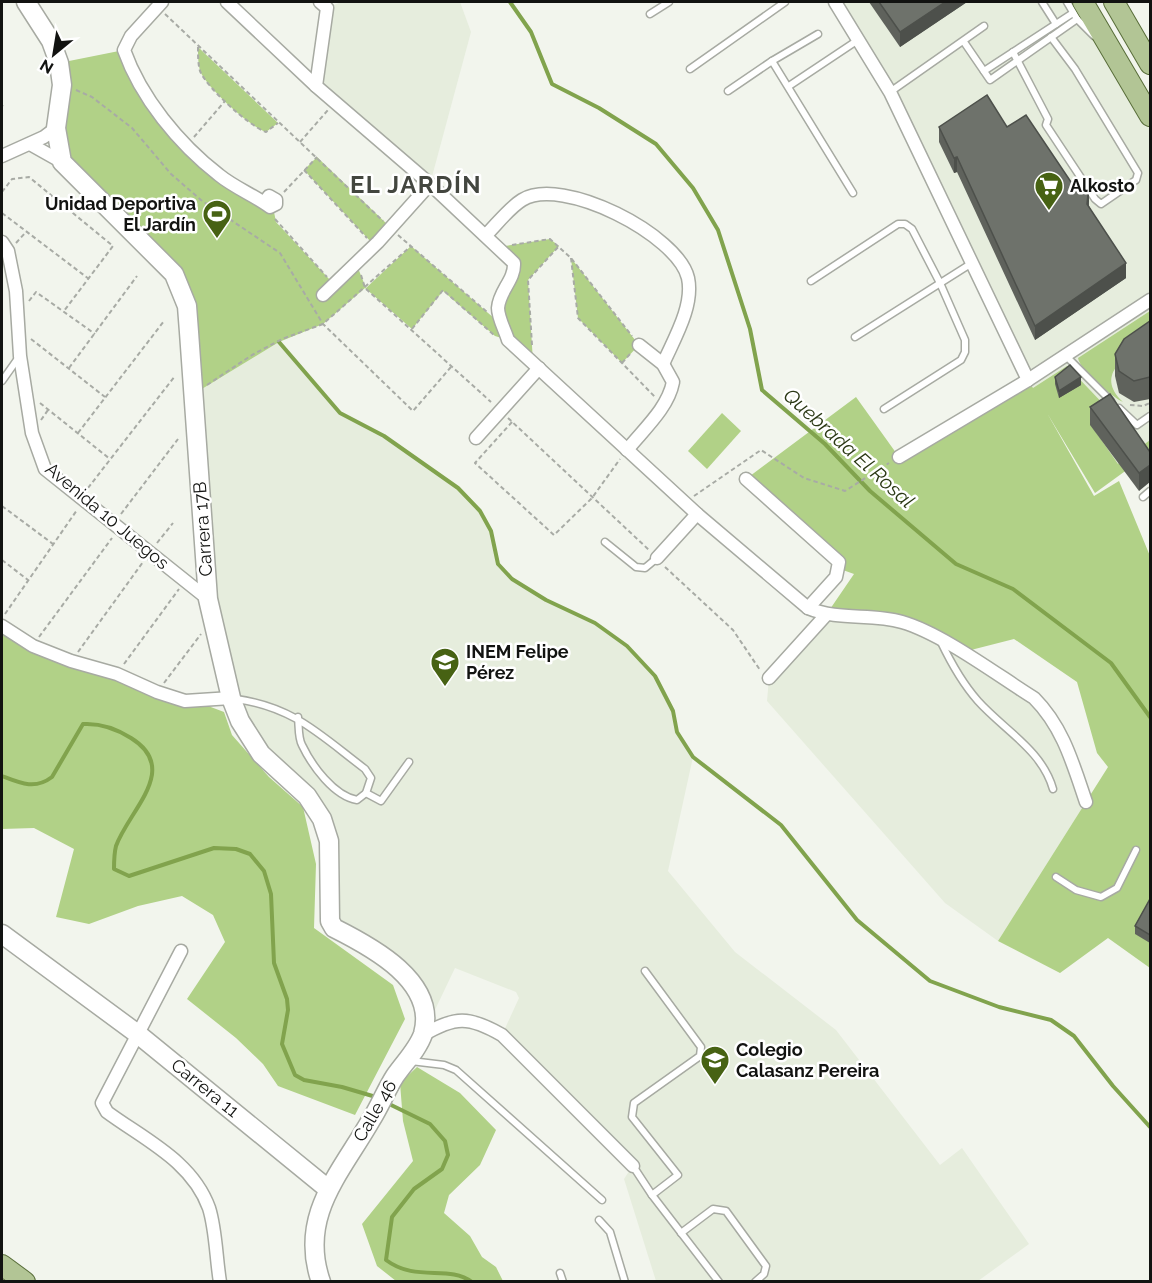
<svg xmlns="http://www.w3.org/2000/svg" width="1152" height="1283" viewBox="0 0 1152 1283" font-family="Raleway,sans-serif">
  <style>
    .built { fill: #e6eddd }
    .green { fill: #b1d187 }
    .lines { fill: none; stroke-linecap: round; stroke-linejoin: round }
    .stream { stroke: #81a34d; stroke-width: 4 }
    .lane-casing { stroke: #a7aaa2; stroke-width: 9 }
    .street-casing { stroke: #a7aaa2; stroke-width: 15 }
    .secondary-casing { stroke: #a7aaa2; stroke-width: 21 }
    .primary-casing { stroke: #586d39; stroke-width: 22 }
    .path { stroke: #a8aba5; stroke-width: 2; stroke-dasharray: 4.5 3; stroke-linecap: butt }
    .lane { stroke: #fff; stroke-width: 6 }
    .street { stroke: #fff; stroke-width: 12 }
    .secondary { stroke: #fff; stroke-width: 18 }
    .primary { stroke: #b2c595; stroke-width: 20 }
    .wall { fill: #5f625c }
    .shaded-wall { fill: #4d504b }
    .building { fill: #6e726b; stroke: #4d504b; stroke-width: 1.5 }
    .labels { text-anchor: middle; stroke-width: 5; stroke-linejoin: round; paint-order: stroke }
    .poi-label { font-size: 18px; font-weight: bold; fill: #121311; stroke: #fff; text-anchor: start }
    .street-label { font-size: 18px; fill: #121311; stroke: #fff }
    .water-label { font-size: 20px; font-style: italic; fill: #2a3814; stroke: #fff }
    .district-label { font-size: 24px; font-weight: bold; letter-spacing: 1.5px; fill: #43463f; stroke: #fff }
  </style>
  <rect width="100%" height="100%" fill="#f2f5ed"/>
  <g class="built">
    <polygon points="341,2 460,2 471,32 430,184 316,86 327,8"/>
    <polygon points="835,2 1067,2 1150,116 1150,453 1095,493 1028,380 890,92"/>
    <polygon points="279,342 340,413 384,436 458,488 480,511 491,531 498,564 512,579 546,600 595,623 627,646 655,676 673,711 677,732 693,757 668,871 735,952 836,1030 940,1165 962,1148 1029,1244 978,1281 656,1281 624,1179 633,1165 502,1035 519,998 516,992 455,968 423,1035 421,998 334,928 322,819 240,721 214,617 192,395"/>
    <polygon points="826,615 902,622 939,639 1045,709 1086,802 998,941 945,903 767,701 769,678"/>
  </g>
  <g class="green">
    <path d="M198 47 278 123 266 132C249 126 207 88 200 71 198 64 198 55 198 47Z"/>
    <polygon points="124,50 154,108 218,174 273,207 276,222 330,280 356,263 366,288 411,246 503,326 498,314 515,274 499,247 550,239 559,246 528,280 533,362 508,340 495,336 443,291 412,329 365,288 323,324 279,342 192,395 182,290 62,162 59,63"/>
    <polygon points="317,157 389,226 371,242 304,170"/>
    <polygon points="571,258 639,345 622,363 578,318"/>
    <path d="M1150 311V340C1128 356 1093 373 1123 402 1112 397 1080 370 1078 358Z"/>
    <polygon points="1067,366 1110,411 1091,425 1118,464 1150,440 1150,453 1095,493 1047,413 1094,496 1119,481 1150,556 1150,968 1108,938 1060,973 998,941 1108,767 1097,753 1077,682 1014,639 967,651 907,624 826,615 854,574 840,569 746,479 856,397 899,457 1028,380 1033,388"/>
    <polygon points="722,413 741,431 707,469 688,451"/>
    <polygon points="2,628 224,712 232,735 269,777 303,807 316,864 314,928 393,985 405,1019 355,1115 278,1086 263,1064 236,1038 187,999 225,942 213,915 182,896 138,906 89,924 56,917 74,849 34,828 2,829"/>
    <polygon points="417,1067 460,1093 496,1130 480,1165 449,1195 444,1213 470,1236 482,1257 496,1267 503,1281 396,1281 377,1266 362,1224 413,1161 403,1121 400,1083"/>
  </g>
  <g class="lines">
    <g class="stream">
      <polyline points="510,2 531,32 552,84 599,108 656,144 693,188 718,230 750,329 762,390 825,444 870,491 956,564 1013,589 1111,663 1150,717"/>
      <polyline points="279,342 340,413 384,436 458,488 480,511 491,531 498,564 512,579 546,600 595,623 627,646 655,676 673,711 677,732 693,757 781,825 857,920 930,981 999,1007 1051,1020 1074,1036 1113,1086 1150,1127"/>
      <path d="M2 776C20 783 35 790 52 777L83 724C100 723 117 729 131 738 181 769 129 810 116 846 114 854 114 861 114 869L129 876 214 848 236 849 250 854 264 871 271 894 274 963 287 999 288 1010 282 1044 295 1075 304 1080 342 1087 376 1097"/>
      <path d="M385 1102 430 1124 445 1141 448 1155 442 1169 414 1189 392 1217 386 1260C417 1283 448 1264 472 1282"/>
    </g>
    <g class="lane-casing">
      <g id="lane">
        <polyline points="1042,2 1056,24"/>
        <polyline points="1067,2 1077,19 1094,36"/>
        <polyline points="650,14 669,2"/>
        <polyline points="818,34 772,61 853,193"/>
        <polyline points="964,42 990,80 1077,19"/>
        <polyline points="1013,52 1048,119 1046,125 1095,199 1101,204 1136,180 1138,173 1075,69 1051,37"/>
        <polyline points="690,69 785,2"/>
        <polyline points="984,71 1073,13"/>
        <polyline points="789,86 858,40"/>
        <polyline points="728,91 772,61"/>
        <polyline points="890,92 984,26"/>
        <polyline points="811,281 898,224 905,224 912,229 940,283 965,340 965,352 961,360 884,409"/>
        <polyline points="855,337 972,263"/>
        <polyline points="1066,356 1111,401"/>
        <polyline points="2,381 19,357"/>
        <polyline points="1119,408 1137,425 1150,416"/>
        <polyline points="1143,497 1150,491"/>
        <polyline points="605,542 636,567 645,568 657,558"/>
        <path d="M941 642C951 663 963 684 978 701 1004 730 1042 750 1053 789"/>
        <path d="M236 699C294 707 320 735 365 769L371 778 366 793 357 800C334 796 312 766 302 745 298 738 299 726 298 717"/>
        <polyline points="366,793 381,801 409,762"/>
        <polyline points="1056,877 1076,890 1101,897 1117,888 1136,850"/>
        <polyline points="645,971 701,1047 700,1056 634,1103 632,1117 678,1175 652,1195"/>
        <polyline points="411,1061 444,1065 456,1070 602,1200"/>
        <polyline points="633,1166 652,1195 719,1282"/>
        <polyline points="599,1220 610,1232 625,1282"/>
        <polyline points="681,1233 713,1209 726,1211 766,1266 764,1274 755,1282"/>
        <polyline points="560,1273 563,1282"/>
      </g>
    </g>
    <g class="street-casing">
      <g id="street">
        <path d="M162 2 131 36 124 50C141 98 179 144 219 175 235 188 254 195 270 207L276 204V200L269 196 265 202"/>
        <polyline points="227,2 316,86"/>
        <path d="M320 2 327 8 316 86 430 184 514 263C515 280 499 291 498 308 498 318 505 330 508 340L697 514 808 608C839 621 871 613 902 622 943 634 997 675 1034 698 1063 727 1073 764 1086 802"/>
        <polyline points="835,2 890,92 1028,380"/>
        <polyline points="30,144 62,162"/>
        <polyline points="2,156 44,137 56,128"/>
        <path d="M486 235C497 224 509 208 522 200 562 175 678 235 688 278 694 306 674 339 663 364"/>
        <polyline points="2,242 8,251 16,291 20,356 32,433 45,469 208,599"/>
        <polyline points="323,295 378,242 430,184"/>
        <polyline points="476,438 539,368"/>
        <path d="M627 450C644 429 668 408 673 382L663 364 639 345"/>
        <polyline points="899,457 1028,380 1150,300"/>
        <polyline points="746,479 839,562 836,577 808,608"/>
        <polyline points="657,558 697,514"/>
        <polyline points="2,626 33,646 71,661 117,674 157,692 185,701 231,698"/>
        <polyline points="769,678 826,615"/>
        <path d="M181 951 102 1103 107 1112C145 1140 192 1161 209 1208 216 1230 216 1258 220 1282"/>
        <path d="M423 1035C455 1016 469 1016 502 1035L633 1166"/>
      </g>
    </g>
    <g class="secondary-casing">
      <g id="secondary">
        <path d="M26 2 51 41 59 63 62 85 56 128 62 162 174 274 187 306 189 332 208 599 231 698 240 721 261 754 307 796 322 819 329 841 330 921 334 928C372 947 438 982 423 1034 418 1049 404 1063 395 1076 386 1090 380 1106 371 1120 340 1174 298 1216 321 1282"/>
        <polyline points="2,934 139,1035 328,1189"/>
      </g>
    </g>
    <g class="primary-casing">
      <g id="primary">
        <polyline points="1083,2 1150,116"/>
        <polyline points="1114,2 1150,64"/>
        <polyline points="2,1265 25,1282"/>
      </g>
    </g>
    <g class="path">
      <polyline points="165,14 383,221"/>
      <path d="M198 47C198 55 198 64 200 71 207 88 249 126 266 132L278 123"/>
      <polyline points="76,90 92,97 132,128 171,174 201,200 280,253 323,324 413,411 451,367"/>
      <polyline points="2,106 3,105"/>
      <polyline points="194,137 225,101"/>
      <polyline points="300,142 328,110"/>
      <polyline points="304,170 367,238"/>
      <polyline points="2,192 12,179 29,177 113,246 64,311"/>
      <polyline points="284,192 317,157"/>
      <polyline points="2,213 89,279"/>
      <polyline points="275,219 327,277"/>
      <polyline points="398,235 487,312"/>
      <polyline points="16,243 26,232"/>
      <polyline points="512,245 550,239 571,258 632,336"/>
      <polyline points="571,258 578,318 655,397"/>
      <polyline points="361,275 365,288 491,402"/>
      <polyline points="29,301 36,292 95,334"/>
      <polyline points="412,329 443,290 494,335"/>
      <polyline points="31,339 105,397"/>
      <polyline points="532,345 528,280 559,246"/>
      <polyline points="622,363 630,354"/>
      <polyline points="69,368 137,276"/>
      <polyline points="207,385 252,355 282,339 323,324 411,246"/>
      <polyline points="40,403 110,459"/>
      <polyline points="1130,405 1143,406 1150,403"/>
      <polyline points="508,418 649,550"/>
      <polyline points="41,420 48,410"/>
      <polyline points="512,422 475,463 554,535 592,498 620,459"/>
      <polyline points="78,433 164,321"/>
      <polyline points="88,488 175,376"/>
      <polyline points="694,496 761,450 804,478 845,491 889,463"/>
      <polyline points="2,506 53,544"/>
      <polyline points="121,514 178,439"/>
      <polyline points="157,543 173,523"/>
      <polyline points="2,560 28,580"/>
      <polyline points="665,567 733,630 760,670"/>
      <polyline points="5,614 77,510"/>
      <polyline points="39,637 112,538"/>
      <polyline points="78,652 143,562"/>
      <polyline points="124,664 179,589"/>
      <polyline points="164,683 201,634"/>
    </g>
    <use href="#lane" class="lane"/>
    <use href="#street" class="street"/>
    <use href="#secondary" class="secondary"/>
    <use href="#primary" class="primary"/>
  </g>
  <g class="wall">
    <polygon points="869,2 967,2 900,47"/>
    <polygon points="939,127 1007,127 1071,182 1089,200 1089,206 1126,278 1035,340 957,172 954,173 939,142"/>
    <polygon points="1150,321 1150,399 1134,402 1119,393 1115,376 1115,354"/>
    <polygon points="1055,377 1081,385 1059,398 1055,384"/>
    <polygon points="1090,407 1150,452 1139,491 1090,425"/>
    <polygon points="1150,899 1150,943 1135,934 1135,926"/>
  </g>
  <g class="shaded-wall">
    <polygon points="945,2 967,2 900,47 900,32"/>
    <polygon points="957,157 957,172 954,173 954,158"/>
    <polygon points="1089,185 1089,200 1087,219 1087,204"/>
    <polygon points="1126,263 1126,278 1035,340 1035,326"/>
    <polygon points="1081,377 1081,385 1059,398 1059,391"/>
    <polygon points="1150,465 1150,482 1139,491 1139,473"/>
  </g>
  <g class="building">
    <polygon points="879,2 945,2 900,32"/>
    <polygon points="987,95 1007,127 1026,115 1071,182 1089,185 1087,204 1126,263 1035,326 957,157 954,158 939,127"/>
    <polygon points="1150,321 1150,377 1134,381 1119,371 1115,354 1124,339"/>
    <polygon points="1070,365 1081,377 1059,391 1055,377"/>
    <polygon points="1110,394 1150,452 1150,465 1139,473 1090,407"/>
    <polygon points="1150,899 1150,935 1135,926"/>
  </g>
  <defs>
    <g id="supermarket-pin" transform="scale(1.5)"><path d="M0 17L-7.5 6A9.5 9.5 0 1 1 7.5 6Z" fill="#476213" stroke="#fff"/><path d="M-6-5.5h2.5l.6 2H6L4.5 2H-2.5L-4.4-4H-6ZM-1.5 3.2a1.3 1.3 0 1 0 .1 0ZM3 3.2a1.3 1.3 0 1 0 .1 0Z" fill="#fff"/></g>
    <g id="stadium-pin" transform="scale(1.5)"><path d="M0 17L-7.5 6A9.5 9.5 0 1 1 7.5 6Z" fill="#476213" stroke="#fff"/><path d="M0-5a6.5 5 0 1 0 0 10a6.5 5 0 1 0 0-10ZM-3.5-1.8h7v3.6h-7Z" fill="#fff"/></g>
    <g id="school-pin" transform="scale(1.5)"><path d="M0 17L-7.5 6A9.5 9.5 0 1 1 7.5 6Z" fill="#476213" stroke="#fff"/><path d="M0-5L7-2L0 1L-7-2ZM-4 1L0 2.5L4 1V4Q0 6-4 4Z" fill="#fff"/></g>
  </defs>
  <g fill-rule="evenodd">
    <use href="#supermarket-pin" x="1049" y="186"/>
    <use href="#stadium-pin" x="217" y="214"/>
    <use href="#school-pin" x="445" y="662"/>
    <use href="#school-pin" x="715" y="1060"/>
  </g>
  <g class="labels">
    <g class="poi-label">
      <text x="1070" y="192">Alkosto</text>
      <text x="196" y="210" text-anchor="end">Unidad Deportiva<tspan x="196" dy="21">El Jardín</tspan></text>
      <text x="466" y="658">INEM Felipe<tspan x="466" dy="21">Pérez</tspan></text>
      <text x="736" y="1056">Colegio<tspan x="736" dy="21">Calasanz Pereira</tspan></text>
    </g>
    <g class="street-label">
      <text transform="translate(107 516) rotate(40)" y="6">Avenida 10 Juegos</text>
      <text transform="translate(203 529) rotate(-94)" y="6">Carrera 17B</text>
      <text transform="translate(205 1088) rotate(39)" y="6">Carrera 11</text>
      <text transform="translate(375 1111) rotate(-60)" y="6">Calle 46</text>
    </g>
    <g class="water-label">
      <text transform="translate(849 448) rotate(42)" y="7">Quebrada El Rosal</text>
    </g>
    <g class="district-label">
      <text x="416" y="193">EL JARDÍN</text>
    </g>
  </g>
  <rect width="1152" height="1283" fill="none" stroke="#121311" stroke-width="6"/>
  <g transform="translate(54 54) rotate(210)" stroke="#ffffff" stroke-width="4.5" paint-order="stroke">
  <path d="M0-4.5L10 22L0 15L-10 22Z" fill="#121311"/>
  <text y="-9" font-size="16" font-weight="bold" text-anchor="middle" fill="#121311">N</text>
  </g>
</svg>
